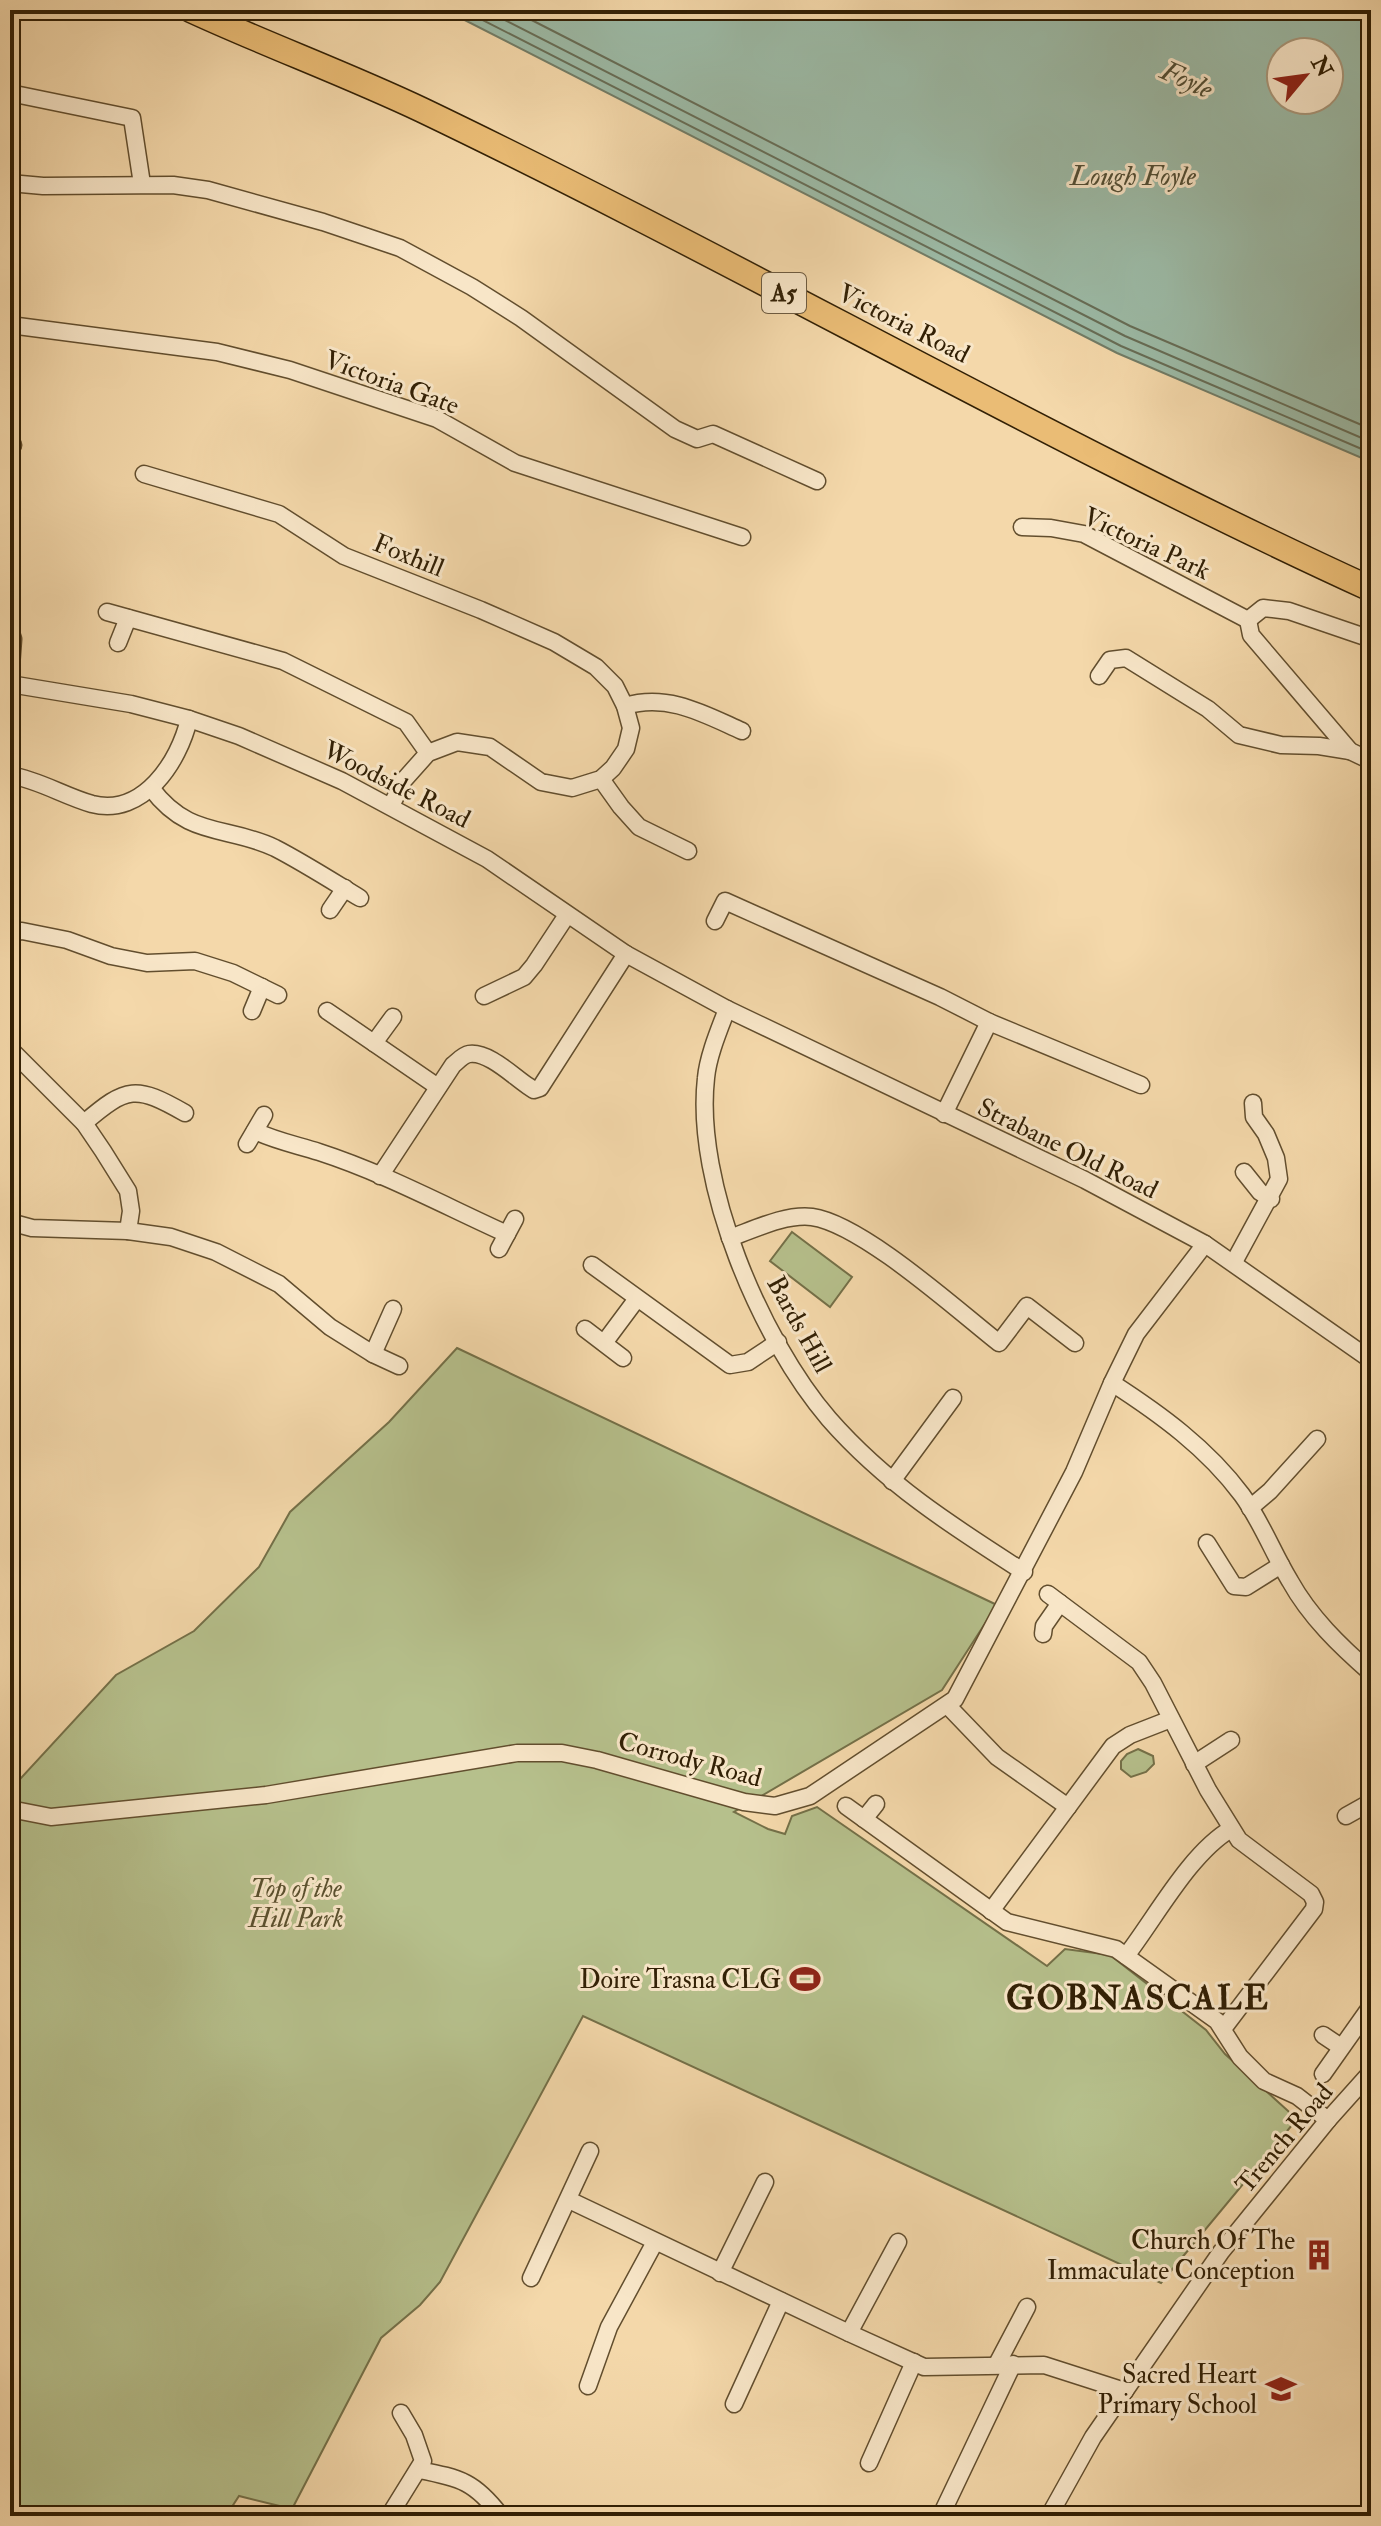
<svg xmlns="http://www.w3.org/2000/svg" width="1381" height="2526" viewBox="0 0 1381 2526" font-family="'IM FELL Double Pica',serif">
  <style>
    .green { fill: #b6c08c; stroke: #747048; stroke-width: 2 }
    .water { fill: #9cbaa6; stroke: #727c66; stroke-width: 2; fill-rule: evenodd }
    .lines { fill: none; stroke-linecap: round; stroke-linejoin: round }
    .shore { stroke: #676d56; stroke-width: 2 }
    .minor-casing { stroke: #624e2e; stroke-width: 19 }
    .highway-casing { stroke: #322005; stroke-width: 27 }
    .minor { stroke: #f8e6c8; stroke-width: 16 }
    .highway { stroke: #eabc75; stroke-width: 24 }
    .labels { text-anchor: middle; stroke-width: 6; stroke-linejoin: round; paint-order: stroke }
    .shield { fill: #f8e6c8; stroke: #6d5b40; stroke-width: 2 }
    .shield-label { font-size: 24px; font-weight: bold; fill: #322005 }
    .street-label { font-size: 26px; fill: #322005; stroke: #f8e6c8 }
    .park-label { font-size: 26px; font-style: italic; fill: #5a502e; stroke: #f8e6c8 }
    .poi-label { font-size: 26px; fill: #322005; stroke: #f8e6c8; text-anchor: end }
    .water-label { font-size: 28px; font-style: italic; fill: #524e35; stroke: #f8e6c8 }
    .district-label { font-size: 34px; font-weight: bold; letter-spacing: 2px; fill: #322005; stroke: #f8e6c8 }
  </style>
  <rect width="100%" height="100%" fill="#f4d8aa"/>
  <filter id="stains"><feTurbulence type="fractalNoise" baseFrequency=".0025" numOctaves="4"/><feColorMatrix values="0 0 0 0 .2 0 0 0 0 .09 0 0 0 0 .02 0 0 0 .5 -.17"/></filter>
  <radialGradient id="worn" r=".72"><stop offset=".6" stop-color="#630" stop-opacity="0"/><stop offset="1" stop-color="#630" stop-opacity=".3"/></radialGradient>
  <g class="green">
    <polygon points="792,1232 852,1277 830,1307 770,1261"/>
    <polygon points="457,1348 997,1605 942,1690 734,1812 768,1829 785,1834 792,1816 817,1807 1047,1966 1065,1949 1110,1955 1206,2030 1225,2054 1297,2119 1161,2283 583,2016 440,2282 420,2305 381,2338 292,2509 239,2496 226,2516 10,2516 10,1790 116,1675 194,1631 259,1567 290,1512 389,1422"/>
    <polygon points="1138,1749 1153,1756 1154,1764 1146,1772 1131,1777 1121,1769 1121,1761 1127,1754"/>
  </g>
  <path class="water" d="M445 10H1371V462L1117 353ZM1281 52H1329V100H1281Z"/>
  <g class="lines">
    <g class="shore">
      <polyline points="463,10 1121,346 1371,453"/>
      <polyline points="485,10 1125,336 1371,442"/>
      <polyline points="512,10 1130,326 1371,429"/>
    </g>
    <g class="minor-casing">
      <g id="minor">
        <polyline points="10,93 132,118 142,184"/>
        <polyline points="10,183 43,186 173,185 208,190 323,222 400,248 472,287 521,318 675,429 697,439 713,434 817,481"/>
        <polyline points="10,325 217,352 290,370 437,419 515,463 742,537"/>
        <polyline points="10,445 13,445"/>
        <polyline points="144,474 279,514 344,556 481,610 554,642 596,667 615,686 625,706 631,728 626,749 613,768 601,779 572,788 541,782 490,747 457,742 428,753 404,780 391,806"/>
        <polyline points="1022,527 1051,528 1084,534 1248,620 1263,608 1289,611 1371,639"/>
        <polyline points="107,612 283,661 406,722 428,753"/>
        <polyline points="1248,620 1251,635 1350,751 1371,761"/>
        <polyline points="10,630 13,639 10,680"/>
        <polyline points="118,643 128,618"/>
        <polyline points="1099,676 1110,660 1126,658 1208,709 1239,735 1281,745 1319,746 1350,751"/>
        <polyline points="10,684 131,704 189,719 239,736 342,781 487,859 626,954 727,1009 1085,1180 1205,1244 1371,1360"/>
        <path d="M625 706C668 693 704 714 742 731"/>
        <path d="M10 775C39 780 64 796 92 804 143 817 179 762 189 719"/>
        <polyline points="601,779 621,807 639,827 688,851"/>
        <path d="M151 788C189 839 227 825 275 848 304 863 332 881 360 898"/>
        <polyline points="330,910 345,888"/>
        <polyline points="715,921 725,901 940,997 989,1022"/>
        <polyline points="10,932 22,931 67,940 111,956 147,963 195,961 233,973 278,995"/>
        <polyline points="484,996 524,977 534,965 567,915"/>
        <path d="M727 1009C719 1030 708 1056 706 1078 694 1183 761 1340 829 1419 886 1484 952 1526 1024 1572"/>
        <polyline points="252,1011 262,987"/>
        <polyline points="327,1011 438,1087"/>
        <polyline points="374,1043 393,1017"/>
        <polyline points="10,1049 84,1123 103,1151 128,1191 131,1211 128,1231"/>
        <polyline points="944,1114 989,1022 1141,1085"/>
        <path d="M84 1123C127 1086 136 1085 185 1113"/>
        <path d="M255 1131C276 1141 297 1145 319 1152 384 1173 445 1206 507 1234"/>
        <polyline points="247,1144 264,1115"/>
        <polyline points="1244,1172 1260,1192 1271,1199"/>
        <path d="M380 1176 453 1065C458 1061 463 1055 469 1054 488 1051 513 1076 528 1086L534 1090 540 1088 626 954"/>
        <polyline points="10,1222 32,1228 128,1231 171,1237 216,1252 279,1284 330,1327 373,1354 399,1366"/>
        <path d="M730 1238C755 1229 785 1214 812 1217 862 1224 957 1310 999 1343L1027 1306 1075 1343"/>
        <polyline points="499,1249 515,1219"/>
        <polyline points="1234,1262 1279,1179 1276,1158 1266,1134 1254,1117 1253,1103"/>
        <polyline points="592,1265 730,1365 748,1362 778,1342"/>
        <polyline points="585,1329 623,1358"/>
        <polyline points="604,1343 636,1300"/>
        <polyline points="373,1354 393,1309"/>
        <path d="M1112 1383C1160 1414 1207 1448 1242 1495 1261 1521 1273 1553 1290 1581 1310 1617 1340 1646 1371 1673"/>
        <polyline points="892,1481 953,1398"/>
        <polyline points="1250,1508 1270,1491 1317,1439"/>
        <polyline points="1207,1543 1234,1586 1246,1587 1281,1565"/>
        <polyline points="1048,1594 1139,1662 1153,1683 1208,1790 1239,1840 1311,1894 1315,1902 1314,1909 1223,2029"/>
        <polyline points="1043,1634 1044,1626 1060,1603"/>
        <polyline points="948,1706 997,1757 1068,1807"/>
        <polyline points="1194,1764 1231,1740"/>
        <polyline points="846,1806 1007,1922 1116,1949 1217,2021 1240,2057 1264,2081 1297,2096 1328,2120"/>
        <polyline points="10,1809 51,1817 266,1795 517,1753 562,1753 597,1760 744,1802 775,1806 810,1796 955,1699 1074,1472 1112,1383 1136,1334 1205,1244"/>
        <polyline points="1346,1816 1371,1802"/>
        <polyline points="864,1819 876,1804"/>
        <polyline points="991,1911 1113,1746 1130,1735 1171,1719"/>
        <path d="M1126 1956C1156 1917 1190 1853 1231 1829"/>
        <polyline points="1323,2035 1341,2047"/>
        <polyline points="1323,2074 1371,2006"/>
        <polyline points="569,2200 849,2333 924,2367 1044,2365 1125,2391"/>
        <polyline points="720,2273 765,2182"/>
        <polyline points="531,2278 590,2151"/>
        <polyline points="849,2333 898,2242"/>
        <polyline points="997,2364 1027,2307"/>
        <polyline points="588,2386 609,2327 655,2242"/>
        <polyline points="734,2404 781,2301"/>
        <polyline points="869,2463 914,2362"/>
        <path d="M419 2470C461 2478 475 2482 501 2516"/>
        <polyline points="944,2509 1013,2364"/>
        <polyline points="389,2516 423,2461 414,2435 401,2413"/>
        <polyline points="1049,2516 1093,2437 1221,2252 1328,2120 1371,2072"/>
      </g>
    </g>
    <g class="highway-casing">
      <path id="highway" d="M191 10C267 45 346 74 422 110 741 263 1049 442 1371 589"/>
    </g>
    <use href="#minor" class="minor"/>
    <use href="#highway" class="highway"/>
  </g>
  <defs>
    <g id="stadium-bare" transform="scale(2.4)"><path d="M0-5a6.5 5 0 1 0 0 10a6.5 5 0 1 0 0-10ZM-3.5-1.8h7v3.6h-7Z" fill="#8f2418" stroke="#f8e6c8" stroke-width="2.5" paint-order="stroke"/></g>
    <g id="building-bare" transform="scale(2.4)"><path d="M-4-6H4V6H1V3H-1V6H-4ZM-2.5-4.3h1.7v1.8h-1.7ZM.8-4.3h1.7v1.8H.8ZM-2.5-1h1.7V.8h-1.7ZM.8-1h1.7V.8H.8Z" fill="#8f2418" stroke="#f8e6c8" stroke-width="2.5" paint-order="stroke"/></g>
    <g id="school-bare" transform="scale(2.4)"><path d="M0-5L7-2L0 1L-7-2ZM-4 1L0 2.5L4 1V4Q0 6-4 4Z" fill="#8f2418" stroke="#f8e6c8" stroke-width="2.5" paint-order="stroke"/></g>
  </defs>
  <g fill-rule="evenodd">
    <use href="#stadium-bare" x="805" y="1979"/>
    <use href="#building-bare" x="1319" y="2255"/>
    <use href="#school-bare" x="1281" y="2389"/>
  </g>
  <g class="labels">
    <rect class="shield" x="762" y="273" width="44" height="40" rx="6"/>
    <g class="shield-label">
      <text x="784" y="301">A5</text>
    </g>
    <g class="street-label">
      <text transform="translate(904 323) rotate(27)" y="9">Victoria Road</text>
      <text transform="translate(392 382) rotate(20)" y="9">Victoria Gate</text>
      <text transform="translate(1147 543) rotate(25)" y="9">Victoria Park</text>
      <text transform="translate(409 555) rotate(22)" y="9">Foxhill</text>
      <text transform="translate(397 784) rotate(27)" y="9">Woodside Road</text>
      <text transform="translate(1068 1148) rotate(26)" y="9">Strabane Old Road</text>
      <text transform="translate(800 1324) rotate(61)" y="9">Bards Hill</text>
      <text transform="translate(690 1759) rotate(15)" y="9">Corrody Road</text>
      <text transform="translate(1284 2138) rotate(-50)" y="9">Trench Road</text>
    </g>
    <g class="park-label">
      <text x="296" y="1897">Top of the<tspan x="296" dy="30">Hill Park</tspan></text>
    </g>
    <g class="poi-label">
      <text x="781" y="1988">Doire Trasna CLG</text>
      <text x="1295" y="2249">Church Of The<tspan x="1295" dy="30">Immaculate Conception</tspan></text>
      <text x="1257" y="2383">Sacred Heart<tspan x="1257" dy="30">Primary School</tspan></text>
    </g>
    <g class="water-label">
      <text transform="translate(1187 79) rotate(24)" y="10">Foyle</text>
      <text x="1133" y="185">Lough Foyle</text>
    </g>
    <g class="district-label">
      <text x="1138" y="2009">GOBNASCALE</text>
    </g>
  </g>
  <rect width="1381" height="2526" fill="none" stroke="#f4d8aa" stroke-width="40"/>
  <rect x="12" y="12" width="1357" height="2502" fill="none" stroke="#322005" stroke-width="4"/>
  <rect x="20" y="20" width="1341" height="2486" fill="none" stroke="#322005" stroke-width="2"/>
  <g transform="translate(1305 76) rotate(61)"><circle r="38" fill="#f8e6c8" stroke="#a9977a" stroke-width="2"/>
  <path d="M0-6L14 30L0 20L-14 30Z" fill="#8f2418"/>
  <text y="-12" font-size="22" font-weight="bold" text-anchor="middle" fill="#322005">N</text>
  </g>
  <rect width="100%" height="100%" filter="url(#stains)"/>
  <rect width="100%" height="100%" fill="url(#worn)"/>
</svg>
